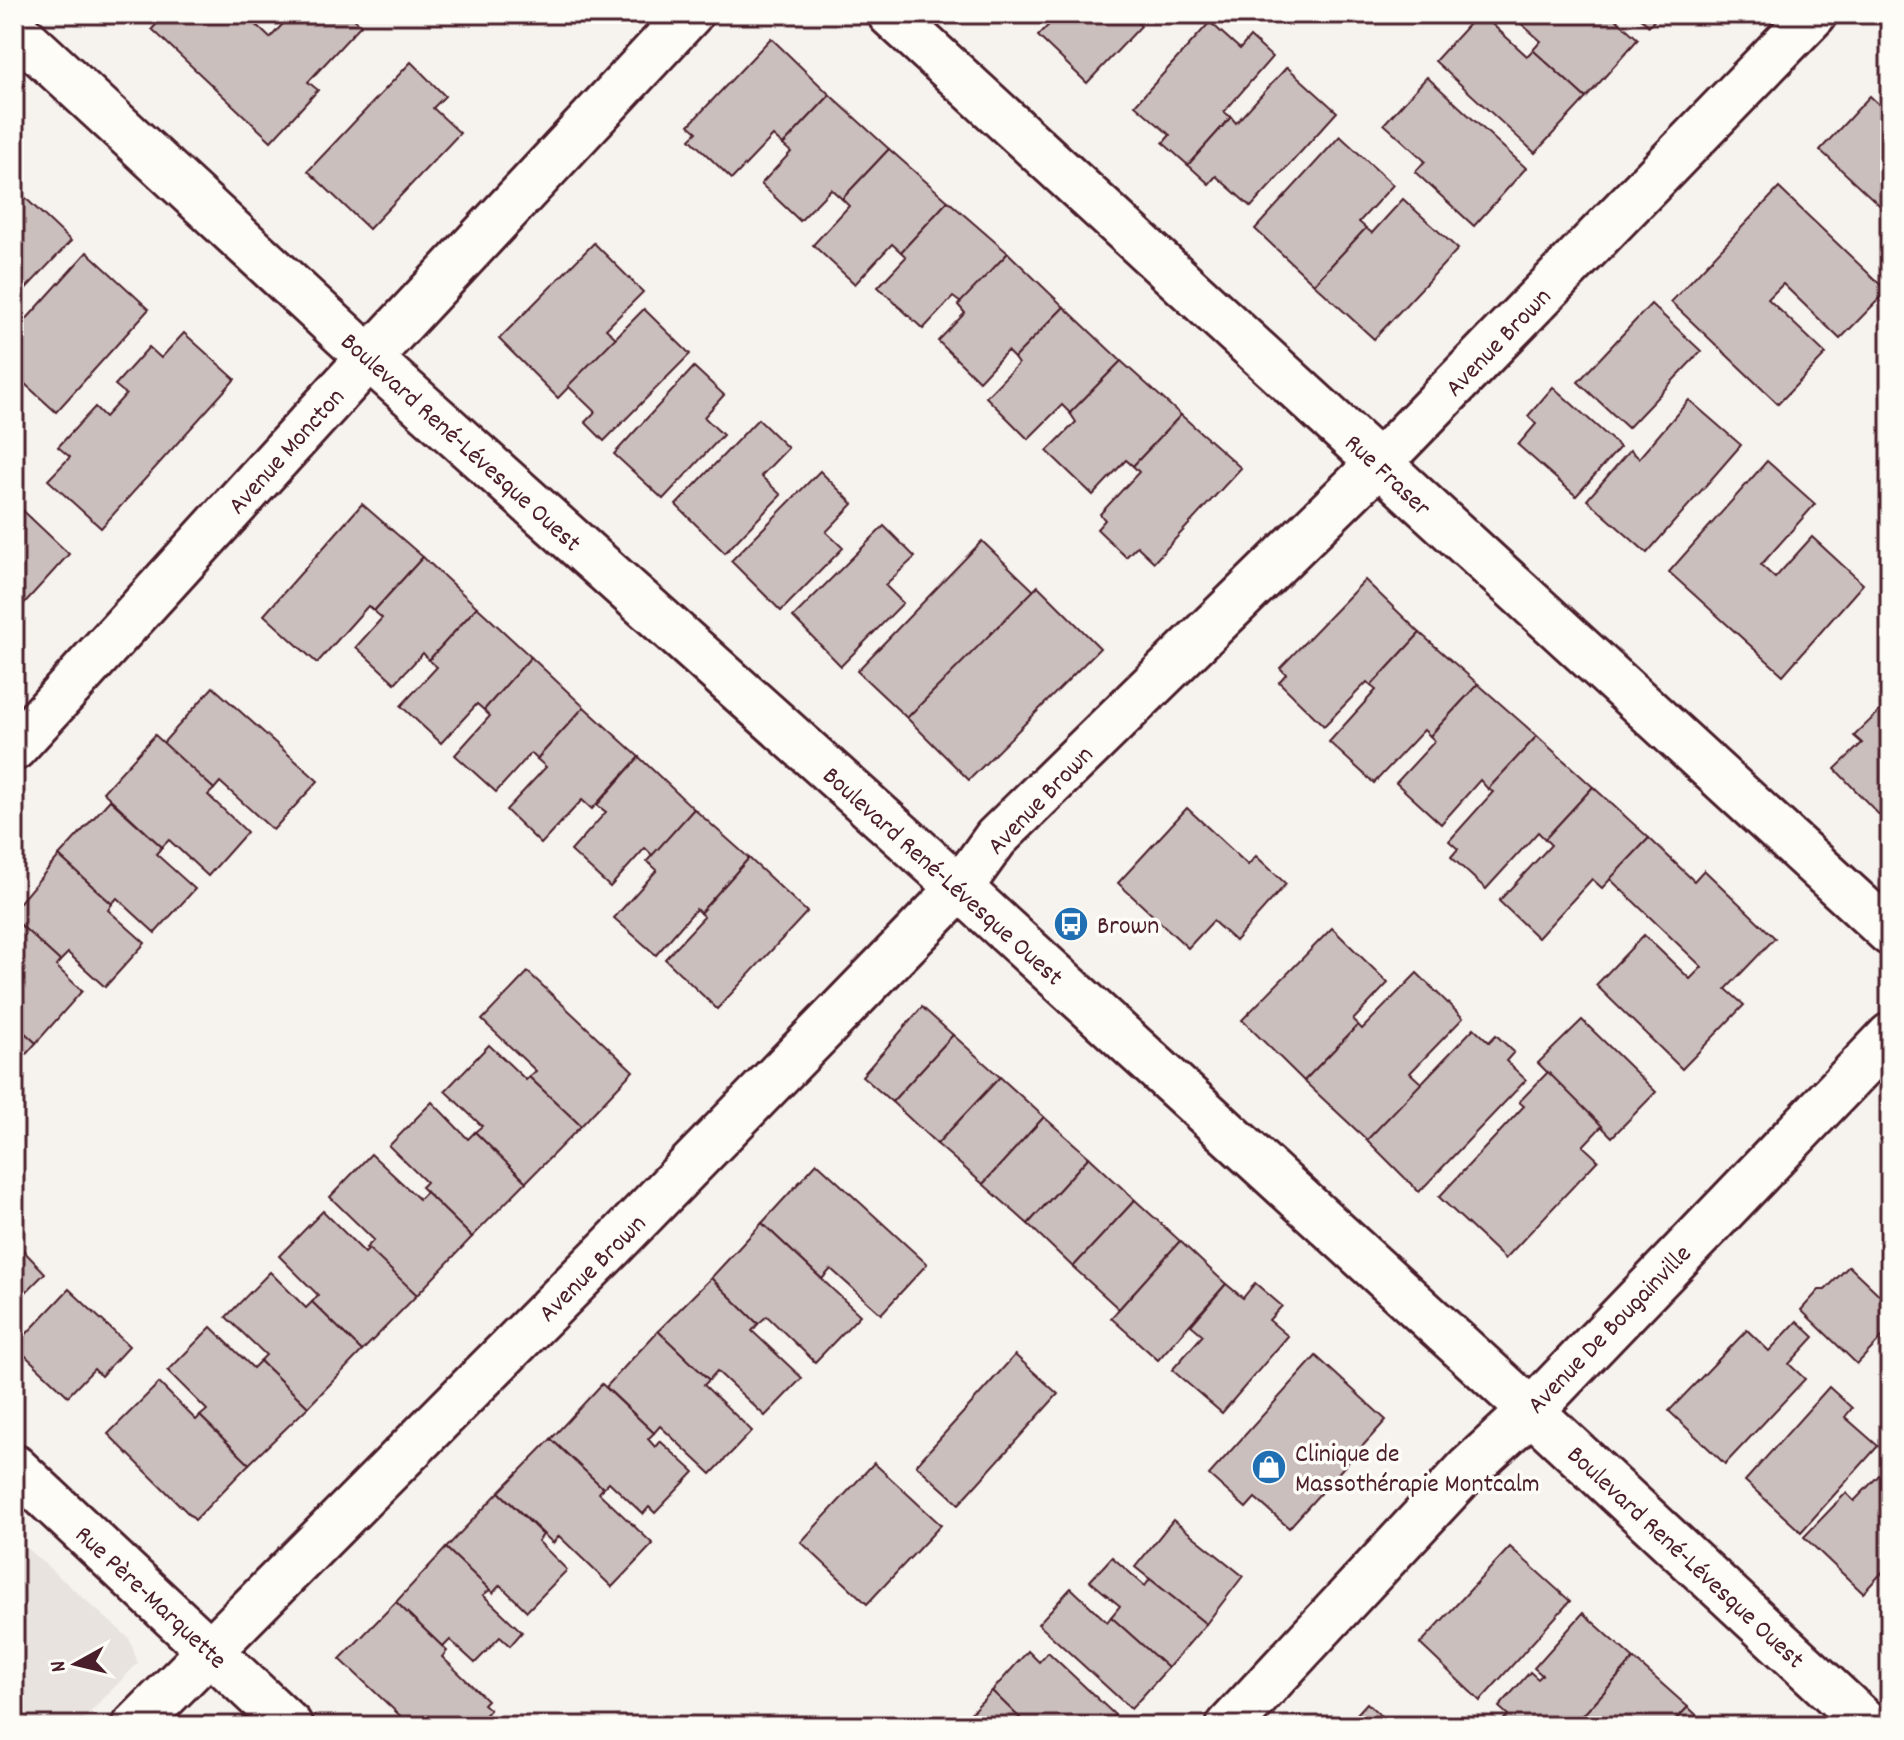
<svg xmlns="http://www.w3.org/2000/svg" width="1904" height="1740" viewBox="0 0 1904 1740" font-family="Dekko,sans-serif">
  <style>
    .built { fill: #e9e3e0 }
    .building { fill: #cbbfbe; stroke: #4a1f2b; stroke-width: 2 }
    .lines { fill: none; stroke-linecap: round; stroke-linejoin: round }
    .street-casing { stroke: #4a1f2b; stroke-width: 50 }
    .secondary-casing { stroke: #4a1f2b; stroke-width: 50 }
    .street { stroke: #fdfcf7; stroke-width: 44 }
    .secondary { stroke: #fdfcf7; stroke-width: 44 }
    .labels { text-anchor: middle; stroke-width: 7; stroke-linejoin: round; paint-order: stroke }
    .street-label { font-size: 26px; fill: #4a1f2b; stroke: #fdfcf7 }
    .poi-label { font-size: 26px; fill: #4a1f2b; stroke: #fdfcf7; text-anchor: start }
  </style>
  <rect width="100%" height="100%" fill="#f6f3ef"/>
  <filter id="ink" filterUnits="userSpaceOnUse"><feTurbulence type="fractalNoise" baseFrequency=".0125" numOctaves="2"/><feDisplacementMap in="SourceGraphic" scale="16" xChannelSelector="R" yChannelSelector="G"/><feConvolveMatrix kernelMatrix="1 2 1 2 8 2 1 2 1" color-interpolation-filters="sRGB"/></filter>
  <g filter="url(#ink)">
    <polygon class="built" points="14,1537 129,1638 138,1663 77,1726 14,1726"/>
    <g class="building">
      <polygon points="166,14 257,14 251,20 270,38 292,14 349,14 361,25 308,82 318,90 271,141 152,29"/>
      <polygon points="1059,14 1129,14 1141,26 1087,83 1038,36"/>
      <polygon points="1478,14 1481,14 1527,56 1533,50 1586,98 1535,153 1435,61"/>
      <polygon points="1510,14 1610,14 1638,39 1586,98 1533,50 1541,41"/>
      <polygon points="1636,14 1660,14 1649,26"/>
      <polygon points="1210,22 1240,49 1250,37 1272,57 1224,112 1231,117 1188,165 1163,143 1170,135 1135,105"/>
      <polygon points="771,38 830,95 783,145 773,136 732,179 690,139 697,132 689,125"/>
      <polygon points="411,62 445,96 433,108 460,133 369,229 308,171"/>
      <polygon points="1287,67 1337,112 1251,207 1216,176 1209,184 1188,165 1231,117 1236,123"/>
      <polygon points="1427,77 1526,168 1474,226 1415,172 1425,161 1384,124"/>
      <polygon points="830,95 889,149 842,199 831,189 800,221 761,184 791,152 783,145"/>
      <polygon points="1870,96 1890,115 1890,215 1820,150"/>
      <polygon points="1340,136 1393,185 1359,222 1366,228 1314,284 1255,229"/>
      <polygon points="889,149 948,201 901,252 892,244 855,284 813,245 849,206 842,199"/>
      <polygon points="1779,188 1887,291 1840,339 1783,284 1768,299 1826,354 1778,404 1671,302"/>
      <polygon points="18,191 71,241 14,301 14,194"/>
      <polygon points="1403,199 1458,249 1374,339 1314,284 1366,228 1372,233"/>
      <polygon points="948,201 1008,253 961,303 953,297 923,329 878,287 906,257 901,252"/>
      <polygon points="594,243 643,292 606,329 616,338 558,398 499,339"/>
      <polygon points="87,252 149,309 56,412 14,374 14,333"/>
      <polygon points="1008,253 1064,307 1014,358 1007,351 979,381 938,341 965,313 958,305"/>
      <polygon points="1651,304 1701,351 1628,428 1578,382"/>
      <polygon points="1064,307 1121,361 1070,413 1062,405 1028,439 986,397 1018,364 1014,358"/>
      <polygon points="644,309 690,354 604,441 585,422 595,412 568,386"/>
      <polygon points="184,333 235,379 101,528 48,480 70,457 58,447 95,407 105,417 126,394 115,385 149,347 161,358"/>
      <polygon points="1121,361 1181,415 1133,466 1126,460 1093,495 1047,451 1076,422 1070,413"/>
      <polygon points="694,367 724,395 704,417 723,435 663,499 614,454"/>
      <polygon points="1553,387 1620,447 1576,496 1518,445 1536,424 1528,416"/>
      <polygon points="1689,400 1741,445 1647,553 1587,500 1630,450 1639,458"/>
      <polygon points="1181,415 1241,468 1154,562 1137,546 1126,557 1097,529 1105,520 1100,514 1139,472 1133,466"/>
      <polygon points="758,419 788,448 761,476 781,495 725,553 676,505"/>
      <polygon points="1767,461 1815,504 1761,565 1775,578 1812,537 1863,584 1783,675 1669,572"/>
      <polygon points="820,471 853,504 826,532 843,548 781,611 731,561"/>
      <polygon points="14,502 69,554 19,609 14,604"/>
      <polygon points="362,504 423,557 374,611 368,606 317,663 264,615"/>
      <polygon points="884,526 915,557 885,585 903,603 841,666 793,617"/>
      <polygon points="982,541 1034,591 907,718 857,671"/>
      <polygon points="423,557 477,607 429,660 423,653 395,683 356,647 382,618 374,611"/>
      <polygon points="1365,580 1420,633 1371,686 1367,682 1324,726 1279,682 1286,674 1280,668"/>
      <polygon points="1038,586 1100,648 969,780 907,718"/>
      <polygon points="477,607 531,657 484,710 477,704 441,743 401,706 437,667 429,660"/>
      <polygon points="1420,633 1478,684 1430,736 1424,730 1374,783 1329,742 1376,690 1371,686"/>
      <polygon points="531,657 584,707 537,759 531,753 496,792 455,755 490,716 484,710"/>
      <polygon points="1478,684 1537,736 1488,789 1480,780 1441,824 1396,783 1435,741 1430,736"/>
      <polygon points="213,687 318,781 273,830 220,782 214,789 163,743"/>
      <polygon points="1890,701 1890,817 1885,821 1835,769 1862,743 1854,736"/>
      <polygon points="584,707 639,757 592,809 582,800 541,844 506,810 546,767 537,759"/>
      <polygon points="155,735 214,789 208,795 247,832 208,876 169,840 162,847 103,792"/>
      <polygon points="1537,736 1593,787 1545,839 1538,832 1486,889 1451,857 1458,849 1449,841 1493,792 1488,789"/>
      <polygon points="639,757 694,809 653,856 645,848 610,887 571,851 606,812 597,805"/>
      <polygon points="1593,787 1649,838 1602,888 1592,879 1538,938 1499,901 1551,845 1545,839"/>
      <polygon points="110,800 162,847 156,854 195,889 155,933 117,898 112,904 59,856"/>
      <polygon points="1187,808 1248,865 1256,856 1286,884 1235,941 1213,921 1188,948 1118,883"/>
      <polygon points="694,809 749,858 700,913 696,909 656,955 614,918 657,870 647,861"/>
      <polygon points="1649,838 1694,881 1704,870 1775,938 1726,989 1744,1005 1682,1069 1596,985 1644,935 1690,979 1702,967 1610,879"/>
      <polygon points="59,856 112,904 108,910 145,943 105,987 68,953 60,961 14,919 14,909"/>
      <polygon points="749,858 807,912 717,1009 665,959 704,917 700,913"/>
      <polygon points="14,919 60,961 56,966 82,991 36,1043 14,1023"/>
      <polygon points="1332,928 1388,983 1353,1020 1358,1025 1304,1081 1242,1020"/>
      <polygon points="528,972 633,1071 581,1126 529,1077 536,1071 482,1020"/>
      <polygon points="1417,973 1463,1018 1410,1073 1422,1084 1367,1140 1304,1081 1358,1025 1362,1029"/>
      <polygon points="922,1007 953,1035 892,1102 862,1076"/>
      <polygon points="1582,1020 1656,1092 1612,1137 1538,1063"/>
      <polygon points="14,1023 36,1043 14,1068"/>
      <polygon points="1474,1028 1489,1042 1496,1035 1514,1052 1506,1061 1526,1080 1419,1192 1367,1140"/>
      <polygon points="953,1035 1000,1077 937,1144 892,1102"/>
      <polygon points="489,1045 526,1080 529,1077 581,1126 526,1182 475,1132 482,1126 445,1091"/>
      <polygon points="1548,1072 1602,1126 1583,1146 1598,1160 1505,1259 1439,1197 1524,1106 1519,1102"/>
      <polygon points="1000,1077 1044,1117 983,1184 937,1144"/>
      <polygon points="432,1102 468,1139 475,1132 526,1182 472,1237 421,1187 426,1182 389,1146"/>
      <polygon points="1044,1117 1089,1157 1028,1224 983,1184"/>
      <polygon points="371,1154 419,1199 426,1192 472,1237 417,1295 366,1248 374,1240 330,1197"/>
      <polygon points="1089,1157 1135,1200 1073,1267 1028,1224"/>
      <polygon points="817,1163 927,1264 881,1314 831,1269 822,1279 762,1223"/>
      <polygon points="1135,1200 1180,1241 1119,1309 1073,1267"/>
      <polygon points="323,1211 365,1253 369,1249 417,1295 362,1351 312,1302 318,1295 279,1256"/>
      <polygon points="762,1223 860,1315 815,1362 767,1316 758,1324 711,1278"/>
      <polygon points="14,1241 45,1273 14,1304"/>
      <polygon points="1180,1241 1226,1284 1158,1360 1111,1318"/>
      <polygon points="1849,1266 1890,1305 1890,1329 1857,1364 1801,1310 1819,1290 1825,1290"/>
      <polygon points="270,1272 306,1308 312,1302 362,1351 308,1407 260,1361 266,1355 226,1317"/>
      <polygon points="711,1278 758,1324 752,1331 802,1378 765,1416 717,1371 709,1380 658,1331"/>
      <polygon points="1255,1283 1282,1306 1269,1320 1288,1336 1222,1413 1172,1370 1203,1335 1191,1325 1226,1284 1243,1298"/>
      <polygon points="69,1289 129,1346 101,1376 94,1369 68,1396 15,1346"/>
      <polygon points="1797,1321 1814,1337 1789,1364 1805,1379 1725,1464 1669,1411 1747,1330 1769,1351"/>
      <polygon points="211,1327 253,1368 260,1361 308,1407 249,1464 200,1416 207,1410 168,1371"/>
      <polygon points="658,1331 709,1380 704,1385 752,1431 711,1474 660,1426 654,1433 606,1387"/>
      <polygon points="1015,1355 1058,1394 959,1504 916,1465"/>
      <polygon points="1316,1356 1386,1420 1289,1528 1255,1498 1246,1508 1209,1475"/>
      <polygon points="159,1383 196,1420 200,1416 249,1464 195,1520 108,1434"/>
      <polygon points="602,1384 654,1433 648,1439 655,1447 660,1441 694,1472 655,1513 649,1507 643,1514 609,1482 603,1488 551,1439"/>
      <polygon points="1829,1387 1852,1408 1845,1417 1878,1446 1801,1532 1745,1481"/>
      <polygon points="551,1439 603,1488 599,1493 653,1544 612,1587 559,1536 553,1543 499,1492"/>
      <polygon points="874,1463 941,1525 867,1604 801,1542"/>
      <polygon points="1884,1470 1890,1476 1890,1564 1863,1593 1804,1537 1846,1493 1854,1501"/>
      <polygon points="499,1492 543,1535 538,1541 567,1570 527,1611 500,1585 493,1593 446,1548"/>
      <polygon points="1173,1520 1243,1576 1206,1624 1135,1567"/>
      <polygon points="1510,1547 1570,1601 1480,1701 1420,1644"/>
      <polygon points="446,1548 490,1590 483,1595 522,1632 510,1646 500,1637 475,1663 450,1640 443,1647 396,1602"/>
      <polygon points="1112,1557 1145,1586 1150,1579 1206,1624 1168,1668 1111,1617 1120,1606 1090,1581"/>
      <polygon points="1071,1588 1107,1622 1111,1617 1168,1668 1131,1709 1038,1624"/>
      <polygon points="396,1602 447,1651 442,1657 487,1700 483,1704 490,1710 476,1726 411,1726 340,1659"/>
      <polygon points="1583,1613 1634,1659 1577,1722 1572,1716 1563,1726 1501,1726 1500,1724 1508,1715 1499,1707 1530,1672 1538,1679 1542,1675 1534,1668"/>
      <polygon points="1028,1651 1039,1662 1048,1652 1115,1715 1104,1726 1028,1726 992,1691"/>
      <polygon points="1634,1659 1688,1707 1670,1726 1582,1726 1577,1722"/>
      <polygon points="992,1691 1028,1726 958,1726"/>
      <polygon points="1367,1703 1392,1726 1346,1726"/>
      <polygon points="1688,1707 1708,1726 1670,1726"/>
    </g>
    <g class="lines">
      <g class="street-casing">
        <g id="street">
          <polyline points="890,14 1890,933"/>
          <polyline points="14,748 369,358 690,14"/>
          <polyline points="14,1467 290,1726"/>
          <polyline points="135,1726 609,1249 960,888 996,838 1378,464 1814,14"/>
          <polyline points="1229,1726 1468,1469 1531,1411 1890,1036"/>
        </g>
      </g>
      <g class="secondary-casing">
        <polyline id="secondary" points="14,29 369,358 960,888 1531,1411 1869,1726"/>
      </g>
      <use href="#street" class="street"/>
      <use href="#secondary" class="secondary"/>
    </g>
  </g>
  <defs>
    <g id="bus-disc" transform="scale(1.8)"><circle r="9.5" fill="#1f6fb2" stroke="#fdfcf7"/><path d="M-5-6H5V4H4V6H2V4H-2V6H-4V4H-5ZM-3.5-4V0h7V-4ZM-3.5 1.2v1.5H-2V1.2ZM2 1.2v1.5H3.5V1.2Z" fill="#fff"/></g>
    <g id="shop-disc" transform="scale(1.8)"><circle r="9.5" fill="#1f6fb2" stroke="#fdfcf7"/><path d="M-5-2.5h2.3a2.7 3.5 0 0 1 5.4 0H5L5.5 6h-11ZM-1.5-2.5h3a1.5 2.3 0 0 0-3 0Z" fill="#fff"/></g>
  </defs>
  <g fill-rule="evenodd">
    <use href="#bus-disc" x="1071" y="924"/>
    <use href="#shop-disc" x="1269" y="1467"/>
  </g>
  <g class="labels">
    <g class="street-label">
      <text transform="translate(1497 341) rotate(-46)" y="9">Avenue Brown</text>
      <text transform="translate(462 441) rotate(42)" y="9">Boulevard René-Lévesque Ouest</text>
      <text transform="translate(285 450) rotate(-48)" y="9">Avenue Moncton</text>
      <text transform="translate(1389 474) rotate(43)" y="9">Rue Fraser</text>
      <text transform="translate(1039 799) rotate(-46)" y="9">Avenue Brown</text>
      <text transform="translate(944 875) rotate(42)" y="9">Boulevard René-Lévesque Ouest</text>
      <text transform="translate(591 1267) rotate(-45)" y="9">Avenue Brown</text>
      <text transform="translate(1608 1328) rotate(-46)" y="9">Avenue De Bougainville</text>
      <text transform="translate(1687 1556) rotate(43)" y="9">Boulevard René-Lévesque Ouest</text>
      <text transform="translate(152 1596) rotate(43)" y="9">Rue Père-Marquette</text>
    </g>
    <g class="poi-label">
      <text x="1097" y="933">Brown</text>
      <text x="1295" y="1461">Clinique de<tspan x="1295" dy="30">Massothérapie Montcalm</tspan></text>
    </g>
  </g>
  <rect width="1904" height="1740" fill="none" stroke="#fdfcf7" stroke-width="48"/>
  <rect x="24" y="24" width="1856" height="1692" fill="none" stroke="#4a1f2b" stroke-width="3" filter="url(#ink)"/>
  <g transform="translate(76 1664) rotate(262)" stroke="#fdfcf7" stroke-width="6" paint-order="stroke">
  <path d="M0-6L14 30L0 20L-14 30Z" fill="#4a1f2b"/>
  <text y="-12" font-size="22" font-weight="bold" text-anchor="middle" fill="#4a1f2b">N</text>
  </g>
</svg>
